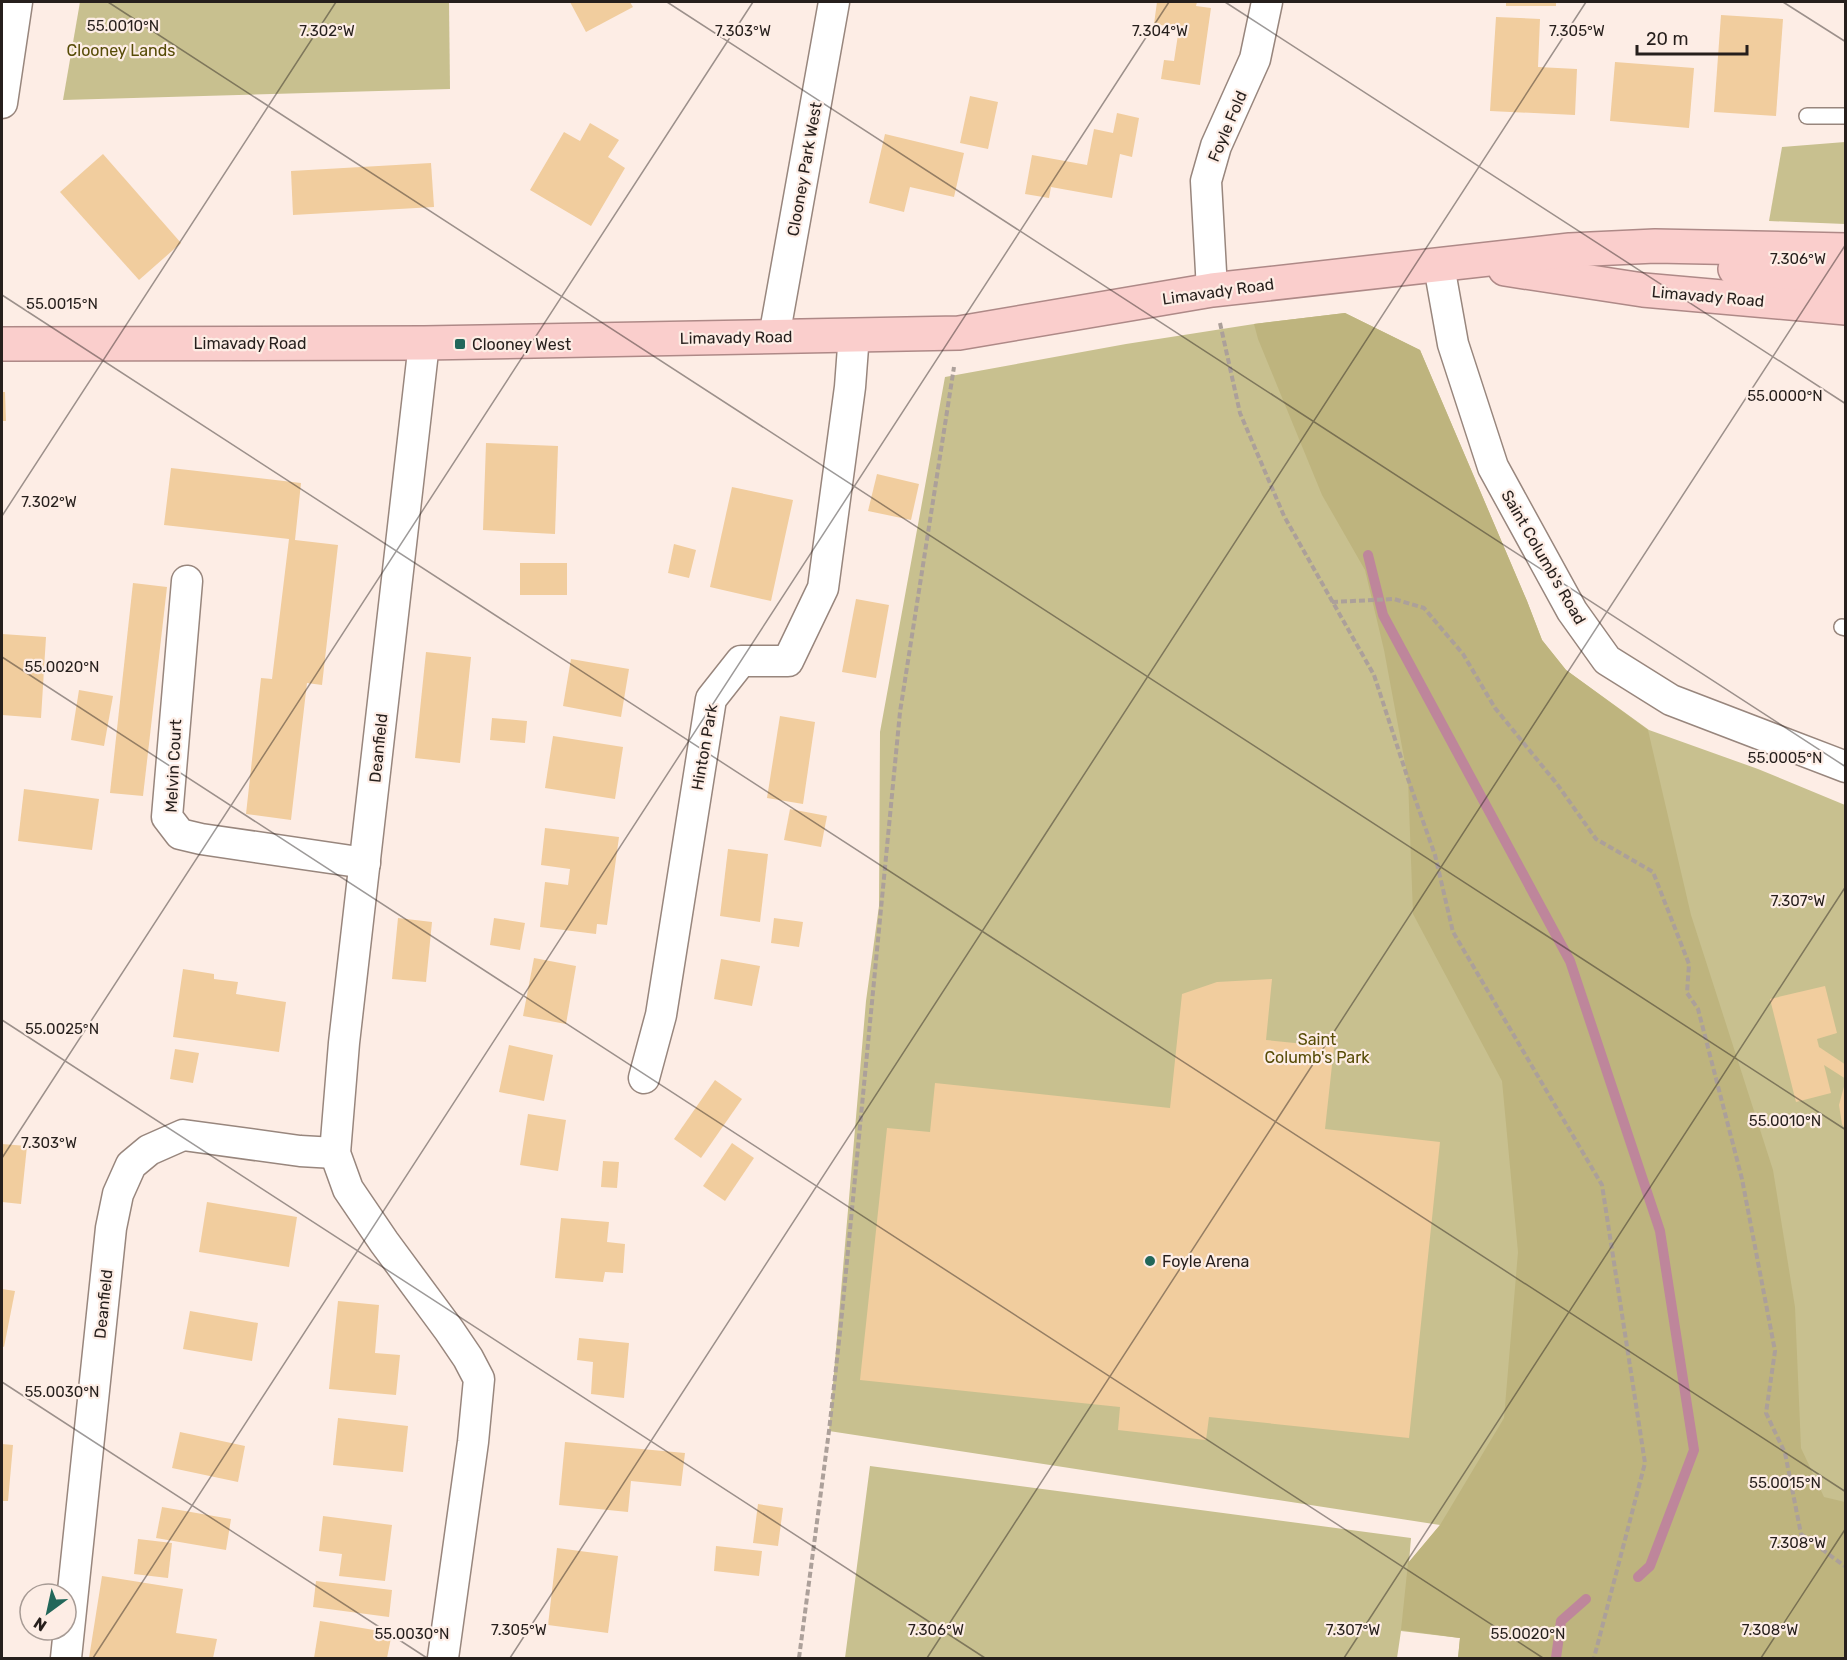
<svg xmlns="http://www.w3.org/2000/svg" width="1847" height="1660" viewBox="0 0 1847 1660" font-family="Rubik,sans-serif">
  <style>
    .green { fill: #c8c08f }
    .forest { fill: #beb47e }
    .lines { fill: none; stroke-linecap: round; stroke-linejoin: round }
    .stream { stroke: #be869b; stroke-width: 10 }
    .building { fill: #f1cd9e }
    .service-casing { stroke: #98867d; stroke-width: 18 }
    .minor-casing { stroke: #98867d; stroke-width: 33 }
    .trunk-casing { stroke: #ae8987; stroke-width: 36 }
    .path { stroke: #aca09a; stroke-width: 4; stroke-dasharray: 6 3; stroke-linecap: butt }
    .service { stroke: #fff; stroke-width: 15 }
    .minor { stroke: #fff; stroke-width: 30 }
    .trunk { stroke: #facecc; stroke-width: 33 }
    .ticks { fill: none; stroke: #261f1c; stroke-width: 1.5; stroke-opacity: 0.45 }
    .poi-dot { fill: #22675a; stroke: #fdede5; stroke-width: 2 }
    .labels { text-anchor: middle; stroke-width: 4.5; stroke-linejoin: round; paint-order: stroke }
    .park-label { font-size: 16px; fill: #574c07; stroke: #fdede5 }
    .street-label { font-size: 16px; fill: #261f1c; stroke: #fdede5 }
    .poi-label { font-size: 16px; fill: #261f1c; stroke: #fdede5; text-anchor: start }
    .ticks-label { font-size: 15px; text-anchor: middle; fill: #261f1c; stroke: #fdede5; stroke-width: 4.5; stroke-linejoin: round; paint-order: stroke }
  </style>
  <rect width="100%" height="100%" fill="#fdede5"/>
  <g class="green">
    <polygon points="80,2 449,2 450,89 63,100"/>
    <polygon points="1845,142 1845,224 1769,221 1782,147"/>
    <polygon points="1345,313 1420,350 1527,601 1542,640 1566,670 1649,730 1758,769 1845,805 1845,1658 1458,1658 1460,1638 1401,1631 1397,1658 845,1658 870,1466 1411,1538 1409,1562 1440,1525 829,1431 866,1001 879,906 880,732 945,377 1126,344 1254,324"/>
  </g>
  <polygon class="forest" points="1345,313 1420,350 1527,601 1542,640 1566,670 1648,730 1691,915 1773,1170 1795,1307 1801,1448 1824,1497 1845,1502 1845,1658 1458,1658 1460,1638 1401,1630 1408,1563 1440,1525 1504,1418 1518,1252 1502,1081 1413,914 1408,779 1384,650 1365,570 1322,495 1258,339 1254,324"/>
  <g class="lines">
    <g class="stream">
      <polyline points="1368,555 1383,615 1570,961 1660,1231 1694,1450 1650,1566 1638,1577"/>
      <polyline points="1556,1658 1561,1621 1586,1599"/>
    </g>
  </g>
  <g class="building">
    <polygon points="570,2 630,2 633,7 586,32"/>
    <polygon points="1157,2 1197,2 1196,6 1211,8 1200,85 1161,79 1164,60 1174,61 1179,28 1154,24"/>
    <rect x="1506" y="2" width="50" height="4"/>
    <polygon points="1721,15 1783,19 1776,116 1714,112"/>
    <polygon points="1496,17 1540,19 1538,67 1577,69 1575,115 1490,111"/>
    <polygon points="1615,62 1694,68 1689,128 1610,121"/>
    <polygon points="970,96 998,102 988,149 960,143"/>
    <polygon points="1117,113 1139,118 1132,157 1120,154 1112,198 1051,187 1049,198 1025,194 1032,155 1087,165 1094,129 1113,133"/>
    <polygon points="590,123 619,140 608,157 625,168 591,226 530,190 564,132 580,141"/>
    <polygon points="885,134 964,153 954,197 910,187 904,212 869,203"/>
    <polygon points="103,154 181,243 139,280 60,192"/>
    <polygon points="431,163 434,207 293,215 291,171"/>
    <polygon points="2,392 5,392 6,421 2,421"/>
    <polygon points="486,443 558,446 555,534 483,530"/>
    <polygon points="171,468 301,483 295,540 338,545 322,685 307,683 291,820 246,814 261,678 272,679 289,539 164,525"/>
    <polygon points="877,474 919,484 911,520 868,511"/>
    <polygon points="732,487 793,500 771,601 710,587"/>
    <polygon points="674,544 696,550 689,578 668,573"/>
    <rect x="520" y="563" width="47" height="32"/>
    <polygon points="133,583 167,587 143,796 110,793"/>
    <polygon points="856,599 889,605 876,678 842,672"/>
    <polygon points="2,634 46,637 41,718 2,715"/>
    <polygon points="426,652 471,657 460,763 415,758"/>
    <polygon points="571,659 629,669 621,717 563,706"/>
    <polygon points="79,690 113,696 104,746 71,740"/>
    <polygon points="780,716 815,722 803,804 767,798"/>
    <polygon points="492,718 527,721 525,743 490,740"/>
    <polygon points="553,736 623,747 615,799 545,788"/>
    <polygon points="24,789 99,799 92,850 18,841"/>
    <polygon points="790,809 827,816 821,847 784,840"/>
    <polygon points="545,828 619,837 607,925 597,924 596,934 540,927 545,882 568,885 570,869 541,865"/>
    <polygon points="728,849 768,854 760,922 720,916"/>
    <polygon points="398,918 432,922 426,982 392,979"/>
    <polygon points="494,918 525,923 520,950 490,945"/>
    <polygon points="774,918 803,922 799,947 771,943"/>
    <polygon points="534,958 576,966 566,1024 523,1016"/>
    <polygon points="721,959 760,966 752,1006 714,999"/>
    <polygon points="183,969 214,974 214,979 238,982 236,994 286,1002 279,1052 173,1037"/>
    <polygon points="1272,979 1266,1040 1334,1047 1325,1129 1440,1142 1409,1438 1209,1417 1206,1440 1118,1430 1120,1407 860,1380 887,1128 930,1132 935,1083 1170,1108 1182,994 1217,982"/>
    <polygon points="1825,986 1837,1033 1817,1039 1819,1047 1846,1065 1846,1079 1824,1065 1831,1093 1796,1102 1770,999"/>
    <polygon points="509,1045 553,1055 544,1101 499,1092"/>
    <polygon points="175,1049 199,1053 193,1083 170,1079"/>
    <polygon points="715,1080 742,1099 701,1158 674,1139"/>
    <polygon points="1845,1083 1846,1083 1846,1131 1842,1124 1839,1105"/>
    <polygon points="528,1114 566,1120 558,1171 520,1165"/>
    <polygon points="732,1143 754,1158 725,1201 703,1186"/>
    <polygon points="2,1144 27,1146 21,1204 2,1202"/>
    <polygon points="603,1161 619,1162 617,1188 601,1187"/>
    <polygon points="207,1202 297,1217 289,1267 199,1252"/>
    <polygon points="561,1218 609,1222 607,1242 625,1244 623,1273 605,1272 603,1282 555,1278"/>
    <polygon points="2,1289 15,1291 4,1347 2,1346"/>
    <polygon points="338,1301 379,1305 375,1353 400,1355 396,1395 329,1389"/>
    <polygon points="190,1311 258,1323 252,1361 183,1349"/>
    <polygon points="579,1338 629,1343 624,1398 591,1394 593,1362 577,1360"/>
    <polygon points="338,1418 408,1426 403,1472 333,1465"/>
    <polygon points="180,1432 245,1446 238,1482 172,1468"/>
    <polygon points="565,1442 685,1453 681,1486 631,1481 628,1512 559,1505"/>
    <polygon points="2,1444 13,1445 8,1501 2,1501"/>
    <polygon points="758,1504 783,1508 778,1546 753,1543"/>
    <polygon points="162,1507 231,1519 226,1550 156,1538"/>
    <polygon points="323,1516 392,1525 385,1581 339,1576 342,1554 319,1551"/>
    <polygon points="138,1539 172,1543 168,1578 134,1574"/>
    <polygon points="716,1546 762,1551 759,1576 714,1571"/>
    <polygon points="557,1548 618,1556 608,1633 548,1625"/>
    <polygon points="102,1576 183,1589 176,1633 217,1639 213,1658 89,1658"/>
    <polygon points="316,1581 392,1590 389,1617 313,1607"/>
    <polygon points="320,1621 392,1633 387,1658 314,1658"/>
  </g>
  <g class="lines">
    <g class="service-casing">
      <g id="service">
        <polyline points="1807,116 1846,116"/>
        <polyline points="1842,627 1846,628"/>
      </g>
    </g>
    <g class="minor-casing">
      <g id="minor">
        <polyline points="2,103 17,2"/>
        <polyline points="1439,266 1453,344 1493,467 1572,611 1607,660 1671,700 1846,767"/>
        <polyline points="1212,290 1206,181 1216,146 1255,59 1267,2"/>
        <polyline points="774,337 834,2"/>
        <polyline points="424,343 344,1043 335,1153 348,1189 384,1242 449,1330 468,1358 479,1379 473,1442 443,1658"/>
        <polyline points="187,581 167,817 180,834 201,839 365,863"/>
        <polyline points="644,1078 661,1015 711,699 741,661 788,661 823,588 850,387 854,334"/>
        <polyline points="66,1658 111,1228 118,1194 131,1165 149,1150 183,1135 300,1151 335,1153"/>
      </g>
    </g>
    <g class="trunk-casing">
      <g id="trunk">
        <polyline points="1505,269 1643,290 1846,308"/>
        <polyline points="1735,269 1846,276"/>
        <polyline points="2,344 424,343 959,333 1212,290 1570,250 1655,246 1846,250"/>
      </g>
    </g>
    <g class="path">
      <polyline points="1220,323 1240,413 1284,516 1374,675 1408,779 1435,855 1453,932 1602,1185 1645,1463 1594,1658"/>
      <polyline points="1332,602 1394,599 1424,608 1463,654 1495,708 1557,784 1596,839 1653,872 1689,964 1687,993 1698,1009 1742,1179 1775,1351 1766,1413 1785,1453 1801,1534 1846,1567"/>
      <polyline points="799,1658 829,1431 841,1323 900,712 954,367"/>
    </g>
    <use href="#service" class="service"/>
    <use href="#minor" class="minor"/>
    <use href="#trunk" class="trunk"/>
  </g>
  <path class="ticks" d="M108 2 1846 1130M667 2 1846 767M1225 2 1846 404M1783 2 1846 42M2 295 1846 1492M2 516 336 2M2 657 1543 1658M2 1020 985 1658M2 1158 753 2M2 1382 427 1658M93 1658 1169 2M510 1658 1586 2M927 1658 1846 244M1344 1658 1846 886M1761 1658 1846 1528"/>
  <g class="poi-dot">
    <rect x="454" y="338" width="12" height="12" rx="3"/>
    <circle cx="1150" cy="1261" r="6"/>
  </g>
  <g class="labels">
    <g class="park-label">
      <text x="121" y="56">Clooney Lands</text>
      <text x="1317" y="1045">Saint<tspan x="1317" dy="18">Columb's Park</tspan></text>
    </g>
    <g class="street-label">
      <text transform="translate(1227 126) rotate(-67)" y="6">Foyle Fold</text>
      <text transform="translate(804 169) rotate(-80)" y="6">Clooney Park West</text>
      <text transform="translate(1218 291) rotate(-8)" y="6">Limavady Road</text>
      <text transform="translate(1708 296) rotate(5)" y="6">Limavady Road</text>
      <text transform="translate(736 337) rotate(-1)" y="6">Limavady Road</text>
      <text x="250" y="349">Limavady Road</text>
      <text transform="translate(1544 557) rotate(60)" y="6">Saint Columb's Road</text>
      <text transform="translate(704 747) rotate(-80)" y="6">Hinton Park</text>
      <text transform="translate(378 748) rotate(-84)" y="6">Deanfield</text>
      <text transform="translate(173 766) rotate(-87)" y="6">Melvin Court</text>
      <text transform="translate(103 1304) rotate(-84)" y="6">Deanfield</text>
    </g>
    <g class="poi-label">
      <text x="472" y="350">Clooney West</text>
      <text x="1162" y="1267">Foyle Arena</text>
    </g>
  </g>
  <g class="ticks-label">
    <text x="123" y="31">55.0010°N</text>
    <text x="327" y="36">7.302°W</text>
    <text x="743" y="36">7.303°W</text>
    <text x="1577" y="36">7.305°W</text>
    <text x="1160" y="36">7.304°W</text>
    <text x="1798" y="264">7.306°W</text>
    <text x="62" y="309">55.0015°N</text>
    <text x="1785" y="401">55.0000°N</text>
    <text x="49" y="507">7.302°W</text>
    <text x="62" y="672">55.0020°N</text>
    <text x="1785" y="763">55.0005°N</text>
    <text x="1798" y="906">7.307°W</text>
    <text x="62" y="1034">55.0025°N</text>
    <text x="1785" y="1126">55.0010°N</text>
    <text x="49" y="1148">7.303°W</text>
    <text x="62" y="1397">55.0030°N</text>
    <text x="1785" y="1488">55.0015°N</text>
    <text x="1798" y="1548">7.308°W</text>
    <text x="519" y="1635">7.305°W</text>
    <text x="936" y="1635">7.306°W</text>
    <text x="1353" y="1635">7.307°W</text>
    <text x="1770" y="1635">7.308°W</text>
    <text x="412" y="1639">55.0030°N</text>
    <text x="1528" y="1639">55.0020°N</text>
  </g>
  <rect width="1847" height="1660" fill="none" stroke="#261f1c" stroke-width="6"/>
  <g transform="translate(48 1612) rotate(213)"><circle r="28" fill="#fdede5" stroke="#a79b95" stroke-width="1.5"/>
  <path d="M0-4.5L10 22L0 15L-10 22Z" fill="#22675a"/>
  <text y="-9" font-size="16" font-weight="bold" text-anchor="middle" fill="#261f1c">N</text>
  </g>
  <path d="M1637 45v9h110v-9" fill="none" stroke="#261f1c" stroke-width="3"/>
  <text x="1646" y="45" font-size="18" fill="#261f1c" stroke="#fdede5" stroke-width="4.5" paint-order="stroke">20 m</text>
</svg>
